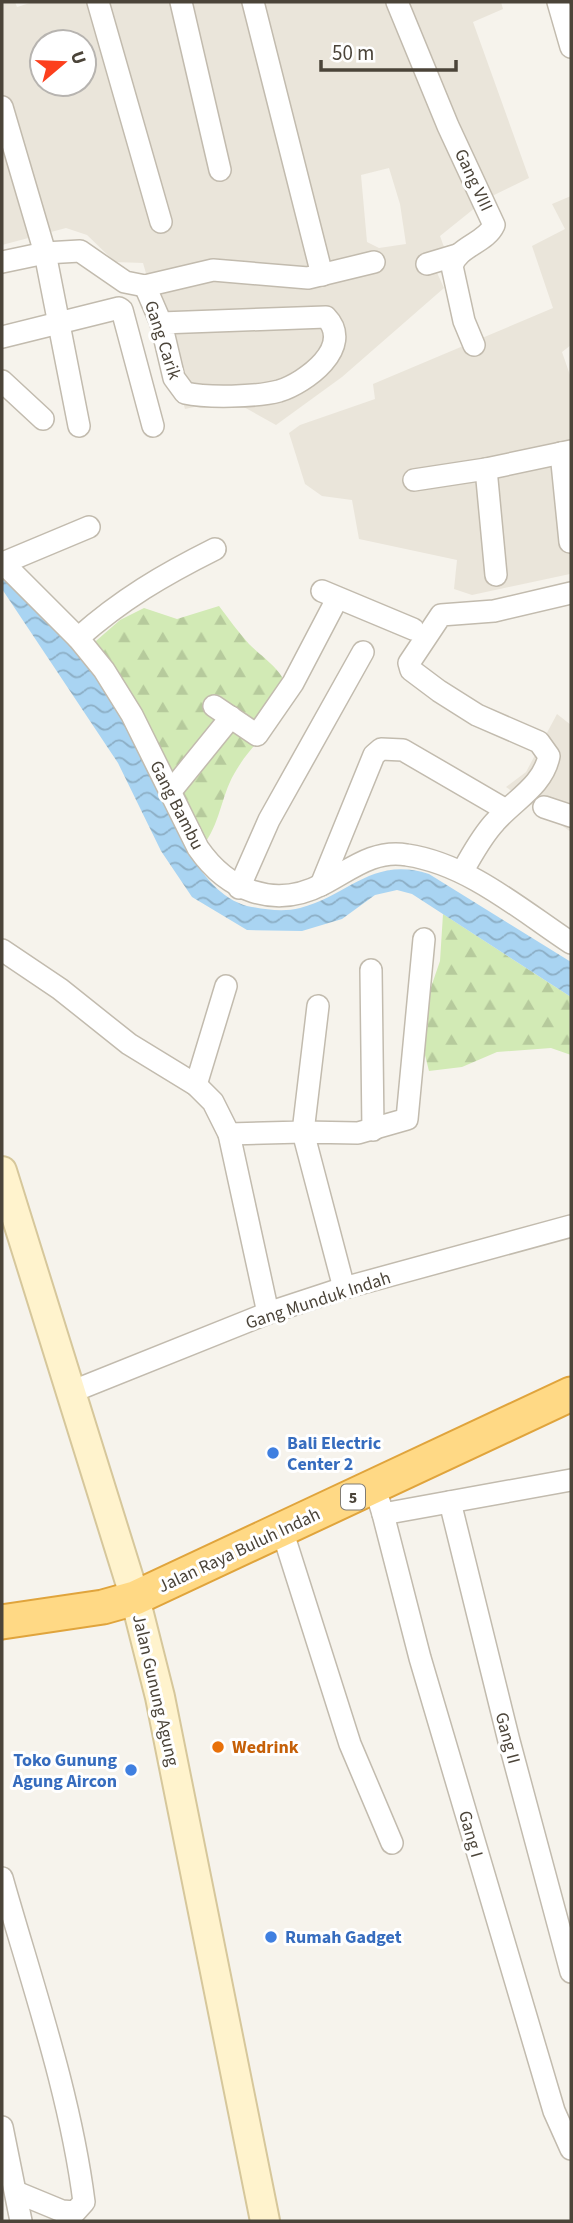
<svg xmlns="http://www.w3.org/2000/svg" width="573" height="2223" viewBox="0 0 573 2223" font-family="'Source Sans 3',sans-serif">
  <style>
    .residential { fill: #eae5da; fill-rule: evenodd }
    .forest { fill: url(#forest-firs) }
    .water { fill: url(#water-waves) }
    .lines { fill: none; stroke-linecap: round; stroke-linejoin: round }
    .minor-casing { stroke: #c2bbae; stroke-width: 24 }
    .secondary-casing { stroke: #d6c79b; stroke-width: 32 }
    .trunk-casing { stroke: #e0a43c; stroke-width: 37 }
    .minor { stroke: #fff; stroke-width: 21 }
    .secondary { stroke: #fff3cd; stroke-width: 28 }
    .trunk { stroke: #ffd985; stroke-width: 33 }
    .shop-dot { fill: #3f7fe0; stroke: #fff; stroke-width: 2.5 }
    .food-dot { fill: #e8710a; stroke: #fff; stroke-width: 2.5 }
    .labels { text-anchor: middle; stroke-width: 6; stroke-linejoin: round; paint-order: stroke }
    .shield { fill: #fff; stroke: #817c74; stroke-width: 2 }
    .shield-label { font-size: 16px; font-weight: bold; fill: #4b4439 }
    .street-label { font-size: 18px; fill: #4b4439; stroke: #fff }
    .shop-label { font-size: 18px; font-weight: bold; fill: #366cbe; stroke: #fff; text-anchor: start }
    .food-label { font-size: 18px; font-weight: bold; fill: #c56008; stroke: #fff; text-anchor: start }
  </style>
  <defs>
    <pattern id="forest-firs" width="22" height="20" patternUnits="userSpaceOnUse" patternTransform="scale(1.75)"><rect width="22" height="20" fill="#d2eab5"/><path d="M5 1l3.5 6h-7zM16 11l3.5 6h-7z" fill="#b6ca9c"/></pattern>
    <pattern id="water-waves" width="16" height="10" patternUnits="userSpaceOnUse" patternTransform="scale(1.75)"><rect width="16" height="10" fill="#a9d4f2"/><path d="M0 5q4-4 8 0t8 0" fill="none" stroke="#8caec5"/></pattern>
  </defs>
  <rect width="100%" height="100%" fill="#f6f3ec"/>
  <g class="residential">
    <path d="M2 2H15L17 7 33 2H501L503 9 473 22 529 178 486 199 440 236 448 258 434 266 444 288 342 377 276 425 242 406 213 403 185 409 143 263 115 262 87 235 66 228 2 245ZM42 42H84V84H42ZM389 168 400 204 406 244 379 248 367 242 361 175Z"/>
    <polygon points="571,196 571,345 562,352 571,378 571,592 569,593 570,574 472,595 454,589 457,560 359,539 352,500 322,496 305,484 289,433 300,425 375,399 373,384 553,308 532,246 565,229 552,204"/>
    <polygon points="557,714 571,725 571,832 506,787 526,772"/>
  </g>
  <g class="forest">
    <path d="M219 606C229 619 238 632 249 644 268 663 302 681 280 714 267 733 249 749 237 769 221 794 222 818 205 843L81 654 120 620 144 608 177 619Z"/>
    <polygon points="443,914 571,997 571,1055 551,1048 497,1052 462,1067 429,1071 423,1047 428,1024 428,996 440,961"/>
  </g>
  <path class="water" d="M2 572C48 621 91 666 128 722 161 772 185 895 252 907 268 910 285 912 300 908 350 895 372 856 429 874L571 962V997L412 894 397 890 375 895 342 919 302 931 247 930 192 897 161 851 118 763 2 589Z"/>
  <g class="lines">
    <g class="minor-casing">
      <g id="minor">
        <polyline points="98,2 161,222"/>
        <polyline points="181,2 220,170"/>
        <polyline points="253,2 322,275"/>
        <path d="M397 2 448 126 494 225C486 243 458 246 452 266L464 321 474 345"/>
        <polyline points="558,2 571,47"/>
        <polyline points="2,107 45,253 79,426"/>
        <polyline points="2,262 45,253 80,251 125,282 145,286 213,270 308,278 374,262"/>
        <polyline points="427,264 457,255"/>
        <path d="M145 286 161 323 174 378 185 393C207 398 257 397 279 391 305 383 355 347 326 317L161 323"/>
        <polyline points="2,337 119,308 122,310 153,426"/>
        <polyline points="2,381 43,419"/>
        <polyline points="561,453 570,542"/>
        <polyline points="486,469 496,575"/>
        <polyline points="414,480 486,469 571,451"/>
        <path d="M2 562 78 638 104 670 132 715 198 848C227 890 274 910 323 884 350 870 374 849 407 855 468 864 521 910 571 943"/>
        <polyline points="3,563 89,527"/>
        <polyline points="322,591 413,629"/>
        <path d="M78 638C122 599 163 575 215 549"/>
        <polyline points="214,706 257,735 293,683 337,599"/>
        <polyline points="171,791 231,717"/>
        <polyline points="544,807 571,816"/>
        <path d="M462 872C472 855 481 837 495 822 514 800 543 786 549 756L539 742 477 715 439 691 411 670 409 663 441 615 494 611 571 593"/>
        <polyline points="321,885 374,755 381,749 403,750 506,810"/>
        <polyline points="239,888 269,820 363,652"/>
        <polyline points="2,950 60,989 129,1044 196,1085 213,1102 229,1134 268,1313"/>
        <polyline points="371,970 373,1130"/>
        <polyline points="196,1085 226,986"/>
        <polyline points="229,1134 303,1132 318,1006"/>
        <polyline points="344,1288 303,1132 358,1133 407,1119 424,939"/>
        <polyline points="71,1392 268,1313 344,1288 571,1226"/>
        <polyline points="379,1501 383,1514 571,1480"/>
        <polyline points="450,1502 509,1741 571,1972"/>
        <polyline points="383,1514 420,1658 554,2111 571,2149"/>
        <polyline points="282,1530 350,1744 392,1843"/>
        <path d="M2 1878C32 1984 70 2092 84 2202L75 2212 62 2211 16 2192"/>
        <polyline points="2,2127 21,2221"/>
      </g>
    </g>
    <g class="secondary-casing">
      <polyline id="secondary" points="2,1171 135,1598 160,1697 265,2221"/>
    </g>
    <g class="trunk-casing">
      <polyline id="trunk" points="2,1622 103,1607 135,1598 571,1394"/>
    </g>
    <use href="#minor" class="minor"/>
    <use href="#secondary" class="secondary"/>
    <use href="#trunk" class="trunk"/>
  </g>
  <g class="shop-dot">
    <circle cx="273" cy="1453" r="7"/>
    <circle cx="131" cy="1770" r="7"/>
    <circle cx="271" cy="1937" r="7"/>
  </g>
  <circle class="food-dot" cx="218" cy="1747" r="7"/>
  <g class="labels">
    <rect class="shield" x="341" y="1484.5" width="24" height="25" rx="5"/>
    <g class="shield-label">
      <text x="353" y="1503">5</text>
    </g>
    <g class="street-label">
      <text transform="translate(474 180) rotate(65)" y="6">Gang VIII</text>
      <text transform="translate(163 340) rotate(72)" y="6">Gang Carik</text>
      <text transform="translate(177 805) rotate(63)" y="6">Gang Bambu</text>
      <text transform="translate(318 1300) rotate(-18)" y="6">Gang Munduk Indah</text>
      <text transform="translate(239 1550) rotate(-25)" y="6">Jalan Raya Buluh Indah</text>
      <text transform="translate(156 1690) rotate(77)" y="6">Jalan Gunung Agung</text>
      <text transform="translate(508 1738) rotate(75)" y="6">Gang II</text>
      <text transform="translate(471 1834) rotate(74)" y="6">Gang I</text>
    </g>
    <g class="shop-label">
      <text x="287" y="1449">Bali Electric<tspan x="287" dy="21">Center 2</tspan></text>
      <text x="117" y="1766" text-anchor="end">Toko Gunung<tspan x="117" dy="21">Agung Aircon</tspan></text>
      <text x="285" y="1943">Rumah Gadget</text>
    </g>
    <g class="food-label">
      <text x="232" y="1753">Wedrink</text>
    </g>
  </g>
  <rect width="573" height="2223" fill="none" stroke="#4b4439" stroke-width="7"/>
  <g transform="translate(63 63) rotate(71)"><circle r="33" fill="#ffffff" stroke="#b7b4b0" stroke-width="2"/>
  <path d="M0-5L12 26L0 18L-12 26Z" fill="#fc3f1d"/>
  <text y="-10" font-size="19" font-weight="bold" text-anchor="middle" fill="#4b4439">U</text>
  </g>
  <path d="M321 60v10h135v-10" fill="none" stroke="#4b4439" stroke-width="3.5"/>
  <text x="332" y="60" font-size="21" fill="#4b4439" stroke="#ffffff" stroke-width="5" paint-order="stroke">50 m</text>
</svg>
